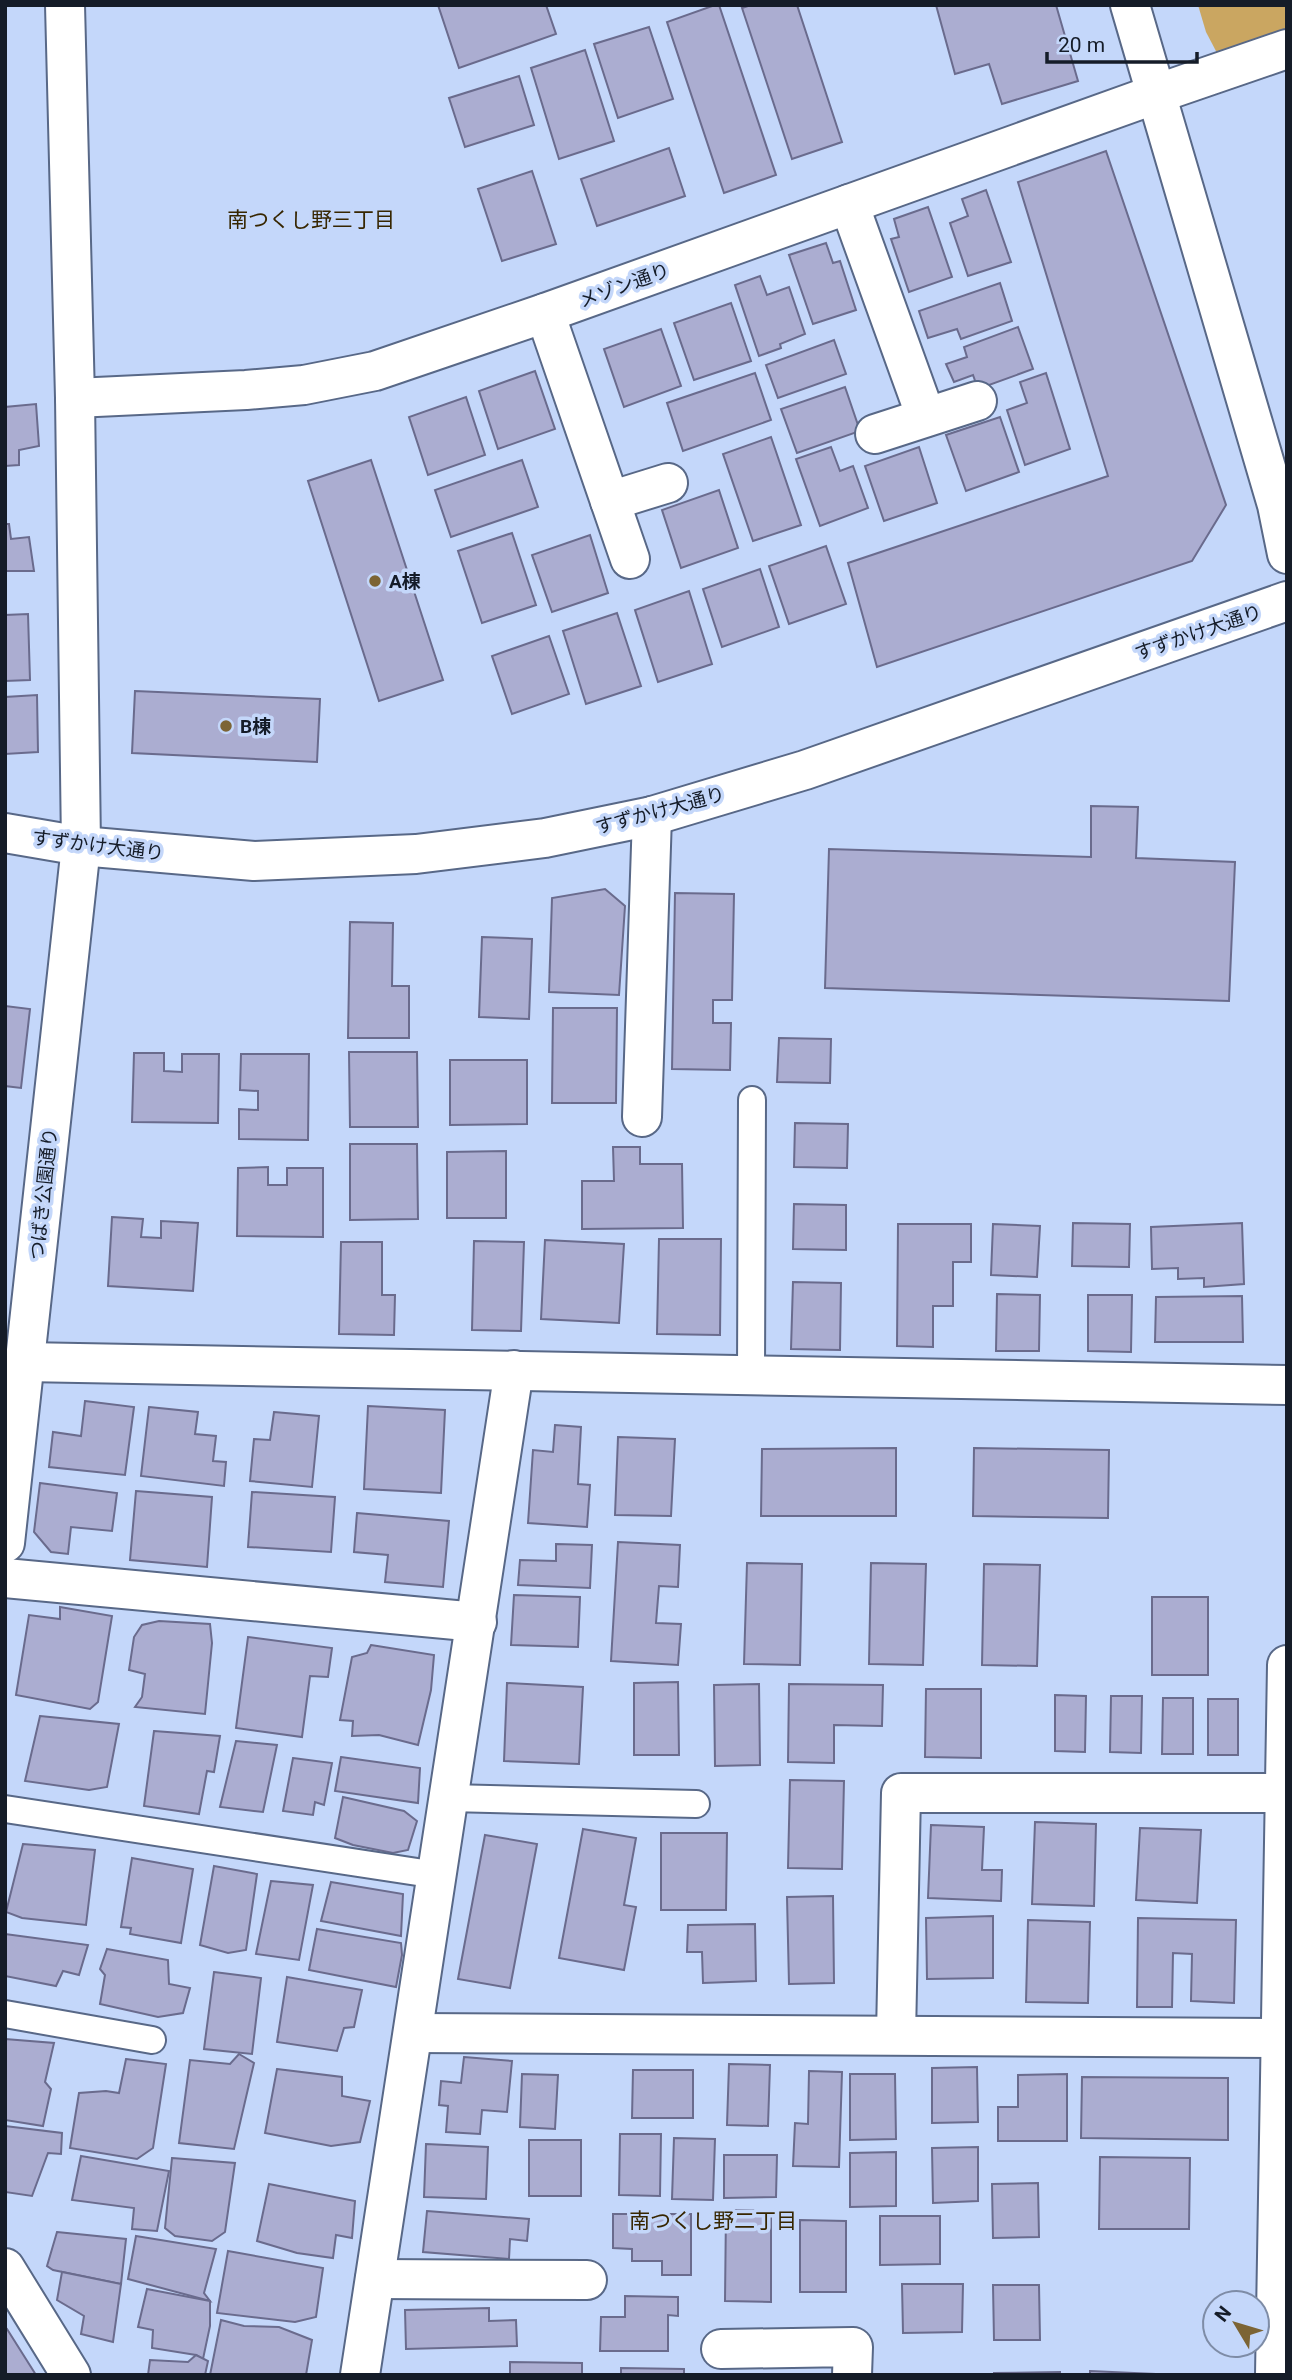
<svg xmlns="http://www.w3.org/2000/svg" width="1292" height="2380" viewBox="0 0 1292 2380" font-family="Roboto,'Noto Sans JP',sans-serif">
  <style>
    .green { fill: #caa661 }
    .building { fill: #abadd1; stroke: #6a6b8d; stroke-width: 2 }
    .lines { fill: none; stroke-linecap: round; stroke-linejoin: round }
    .service-casing { stroke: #586887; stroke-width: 30 }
    .minor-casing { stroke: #586887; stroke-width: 42 }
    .tertiary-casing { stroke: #586887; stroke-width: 42 }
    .service { stroke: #fff; stroke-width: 26 }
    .minor { stroke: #fff; stroke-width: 38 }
    .tertiary { stroke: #fff; stroke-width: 38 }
    .poi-dot { fill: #7c6434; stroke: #c4d7fa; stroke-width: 2.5 }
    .labels { text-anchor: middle; stroke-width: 7; stroke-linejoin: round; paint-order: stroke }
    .street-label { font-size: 19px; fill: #151c28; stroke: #c4d7fa }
    .poi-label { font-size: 19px; font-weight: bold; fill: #151c28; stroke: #c4d7fa; text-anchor: start }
    .neighbourhood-label { font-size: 21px; fill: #372600; stroke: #c4d7fa }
  </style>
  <rect width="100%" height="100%" fill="#c4d7fa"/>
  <polygon class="green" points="1198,5 1287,5 1287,30 1217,53 1206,32"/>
  <g class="building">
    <polygon points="438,5 546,5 556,34 459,68"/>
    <polygon points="715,5 719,5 776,175 724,193 667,22"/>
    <polygon points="751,5 797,5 842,142 792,159 742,8"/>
    <polygon points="936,5 1056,5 1078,81 1002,104 989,64 955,74"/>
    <polygon points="649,27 673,99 618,118 594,44"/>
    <polygon points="585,50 614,141 559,159 531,68"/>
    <polygon points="519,76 534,125 465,147 449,98"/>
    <polygon points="669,148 685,196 597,226 581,179"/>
    <polygon points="1106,151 1226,505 1192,561 877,667 848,563 1108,476 1018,182"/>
    <polygon points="532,171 556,244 502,261 478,189"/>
    <polygon points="986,190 1011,262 968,276 950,223 968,216 962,199"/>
    <polygon points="928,207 952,277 909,292 891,239 899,237 894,219"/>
    <polygon points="826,243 833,263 840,261 856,310 813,324 789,255"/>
    <polygon points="760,276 767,295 789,287 805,334 780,344 781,348 759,356 735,285"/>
    <polygon points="1000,283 1012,321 961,339 957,329 928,338 919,311"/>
    <polygon points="731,303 751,361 694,380 674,323"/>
    <polygon points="1018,327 1033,369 978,389 973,375 954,382 946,364 967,357 964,347"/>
    <polygon points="661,329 681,386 624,407 604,349"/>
    <polygon points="834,340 846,374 778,398 766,365"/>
    <polygon points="535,371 555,429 498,449 479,391"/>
    <polygon points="755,373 771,420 683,451 667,403"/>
    <polygon points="1046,373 1070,449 1025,465 1007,410 1027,403 1020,382"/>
    <polygon points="845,387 860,431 797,453 781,409"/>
    <polygon points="466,397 485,455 428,475 409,417"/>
    <polygon points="36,404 39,446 19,450 19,465 5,466 5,407"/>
    <polygon points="1000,417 1019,472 966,491 946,435"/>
    <polygon points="771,437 801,525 753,541 723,454"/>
    <polygon points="831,447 840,471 853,466 868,508 820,526 796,459"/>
    <polygon points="919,447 937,503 884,521 865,466"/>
    <polygon points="371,460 443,680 379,701 308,481"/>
    <polygon points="522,460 538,507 451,537 435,490"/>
    <polygon points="719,490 738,548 681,568 662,510"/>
    <polygon points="5,524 9,524 11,539 29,537 34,571 5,571"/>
    <polygon points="512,533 536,605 482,623 458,551"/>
    <polygon points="590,535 608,593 552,612 532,555"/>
    <polygon points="826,546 846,604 789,624 769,566"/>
    <polygon points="760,569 779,627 722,647 703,589"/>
    <polygon points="689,591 712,664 658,682 635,610"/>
    <polygon points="617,613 641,686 586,704 563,631"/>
    <polygon points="28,614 30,680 5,681 5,615"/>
    <polygon points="549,636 569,694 512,714 492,656"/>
    <polygon points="135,691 320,699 317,762 132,753"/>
    <polygon points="37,695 38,752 5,754 5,697"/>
    <polygon points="1091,806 1138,807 1136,858 1235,862 1229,1001 825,988 829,849 1091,857"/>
    <polygon points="605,889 625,906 619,995 549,992 552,898"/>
    <polygon points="675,893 734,894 732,1000 713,1000 713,1023 731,1023 730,1070 672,1069"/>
    <polygon points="350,922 393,923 392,986 409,986 409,1038 348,1038"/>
    <polygon points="482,937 532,939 529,1019 479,1017"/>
    <polygon points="5,1006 30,1009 21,1088 5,1086"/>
    <polygon points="553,1008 617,1008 616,1103 552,1103"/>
    <polygon points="779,1038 831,1039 830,1083 777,1082"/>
    <polygon points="349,1052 417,1052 418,1127 350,1127"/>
    <polygon points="134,1053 164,1053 164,1071 182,1072 182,1054 219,1054 218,1123 132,1122"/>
    <polygon points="241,1054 309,1054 308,1140 239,1139 239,1109 258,1110 258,1091 240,1090"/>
    <polygon points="450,1060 527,1060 527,1124 450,1125"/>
    <polygon points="795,1123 848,1124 847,1168 794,1167"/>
    <polygon points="350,1144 417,1144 418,1219 350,1220"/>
    <polygon points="613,1147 640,1147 640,1164 682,1164 683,1228 582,1229 582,1181 614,1181"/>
    <polygon points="506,1151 506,1218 447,1218 447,1152"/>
    <polygon points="268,1167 268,1185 287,1185 287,1168 323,1168 323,1237 237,1236 238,1168"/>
    <polygon points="794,1204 846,1205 846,1250 793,1249"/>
    <polygon points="112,1217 143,1219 141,1237 161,1238 161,1221 198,1223 193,1291 108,1286"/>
    <polygon points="1073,1223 1130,1224 1129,1267 1072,1266"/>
    <polygon points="1242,1223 1244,1284 1204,1287 1204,1278 1178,1279 1178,1268 1152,1269 1151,1227"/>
    <polygon points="898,1224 971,1224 971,1262 953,1262 953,1306 933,1306 933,1347 897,1346"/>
    <polygon points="993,1224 1040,1226 1037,1277 991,1275"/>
    <polygon points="659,1239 721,1239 720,1335 657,1334"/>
    <polygon points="545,1240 624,1244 619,1323 541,1319"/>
    <polygon points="474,1241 524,1242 521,1331 472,1330"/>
    <polygon points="341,1242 382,1242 382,1295 395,1295 394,1335 339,1334"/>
    <polygon points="793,1282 841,1283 840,1350 791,1349"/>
    <polygon points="997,1294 1040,1295 1039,1351 996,1351"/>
    <polygon points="1088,1295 1132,1295 1131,1352 1088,1351"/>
    <polygon points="1242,1296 1243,1342 1155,1342 1156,1297"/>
    <polygon points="85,1401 134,1407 125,1475 49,1467 53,1432 81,1436"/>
    <polygon points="368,1406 445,1410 441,1493 364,1489"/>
    <polygon points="149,1407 198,1412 195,1434 216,1436 213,1461 226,1462 224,1486 141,1476"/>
    <polygon points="274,1412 319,1416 312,1487 250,1481 254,1439 270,1440"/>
    <polygon points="555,1425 581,1427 578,1484 590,1485 587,1527 528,1523 533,1450 553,1452"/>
    <polygon points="618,1437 675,1439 671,1516 615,1515"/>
    <polygon points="896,1448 896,1516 761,1516 762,1449"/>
    <polygon points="974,1448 1109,1450 1108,1518 973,1516"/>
    <polygon points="40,1483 117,1493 112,1531 71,1527 68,1554 51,1552 34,1532"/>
    <polygon points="136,1491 212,1497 207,1567 130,1560"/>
    <polygon points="252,1492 335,1497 331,1552 248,1547"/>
    <polygon points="357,1513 449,1521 443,1587 385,1582 388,1555 354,1552"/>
    <polygon points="618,1542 680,1545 678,1587 659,1586 656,1623 681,1624 678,1665 611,1661"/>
    <polygon points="556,1544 592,1545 590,1588 518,1585 520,1560 556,1561"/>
    <polygon points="747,1563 802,1564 800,1665 744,1664"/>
    <polygon points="871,1563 926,1564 923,1665 869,1664"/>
    <polygon points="984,1564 1040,1565 1037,1666 982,1665"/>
    <polygon points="514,1595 580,1597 578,1647 511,1645"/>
    <rect x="1152" y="1597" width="56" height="78"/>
    <polygon points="60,1607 112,1616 98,1702 90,1709 16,1695 29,1615 60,1619"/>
    <polygon points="159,1621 210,1624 212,1643 205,1714 135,1707 142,1697 145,1674 129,1670 134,1637 142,1625"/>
    <polygon points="248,1637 332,1648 328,1677 310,1676 302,1737 236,1728"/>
    <polygon points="371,1645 434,1655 431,1690 418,1745 379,1735 352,1736 353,1721 340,1720 352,1657 367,1653"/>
    <polygon points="678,1682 679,1755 634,1755 634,1683"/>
    <polygon points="507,1683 583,1687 579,1764 504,1761"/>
    <polygon points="759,1684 760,1765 715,1766 714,1685"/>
    <polygon points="789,1684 883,1685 882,1726 834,1725 834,1763 788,1762"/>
    <polygon points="926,1689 981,1689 981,1758 925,1757"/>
    <polygon points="1055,1695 1086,1696 1085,1752 1055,1751"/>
    <polygon points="1111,1696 1142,1696 1141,1753 1110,1752"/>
    <polygon points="1163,1698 1193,1698 1193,1754 1162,1754"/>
    <rect x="1208" y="1699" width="30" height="56"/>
    <polygon points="40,1716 119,1724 107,1787 89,1790 25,1781"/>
    <polygon points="154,1731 220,1736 214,1772 207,1771 199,1814 144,1806"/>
    <polygon points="236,1741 277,1745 263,1812 220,1807"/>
    <polygon points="341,1757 420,1768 418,1803 335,1791"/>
    <polygon points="293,1758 332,1763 324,1805 315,1802 313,1815 283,1811"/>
    <polygon points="790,1780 844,1781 842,1869 788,1868"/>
    <polygon points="343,1797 404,1811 417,1821 408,1850 393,1853 353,1845 335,1838"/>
    <polygon points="1035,1822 1096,1824 1094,1906 1032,1904"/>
    <polygon points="931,1825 984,1827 982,1870 1002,1870 1001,1901 928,1898"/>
    <polygon points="1140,1828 1201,1830 1197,1903 1136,1900"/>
    <polygon points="583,1829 636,1838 624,1905 636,1907 624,1970 559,1958"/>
    <polygon points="661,1833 727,1833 726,1910 661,1910"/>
    <polygon points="485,1835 537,1844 510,1988 458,1979"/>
    <polygon points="23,1844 95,1850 86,1925 22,1918 6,1912"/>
    <polygon points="132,1858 193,1869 181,1943 130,1934 131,1928 121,1927"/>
    <polygon points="214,1866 257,1874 246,1950 228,1953 200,1945"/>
    <polygon points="271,1881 313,1885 299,1960 256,1954"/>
    <polygon points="331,1882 403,1894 401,1936 321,1921"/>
    <polygon points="833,1896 834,1983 789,1984 787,1897"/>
    <polygon points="993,1916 993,1978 927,1979 926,1918"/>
    <polygon points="1138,1918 1236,1920 1234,2003 1191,2001 1192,1954 1173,1953 1172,2007 1137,2007"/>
    <polygon points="1028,1920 1090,1922 1088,2003 1026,2002"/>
    <polygon points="755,1924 756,1981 703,1983 702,1952 687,1952 688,1925"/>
    <polygon points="317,1929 401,1943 402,1955 396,1987 309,1970"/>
    <polygon points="5,1934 88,1945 79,1975 63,1971 56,1986 5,1976"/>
    <polygon points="107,1949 168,1960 169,1984 190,1988 183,2013 158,2017 100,2004 105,1975 100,1969"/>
    <polygon points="214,1972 261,1978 252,2054 204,2049"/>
    <polygon points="287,1977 362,1990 354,2027 344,2028 337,2051 277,2042"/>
    <polygon points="5,2039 54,2043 45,2082 51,2089 43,2126 5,2120"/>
    <polygon points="239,2054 254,2063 234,2149 179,2143 190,2060 230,2064"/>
    <polygon points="464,2057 512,2061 507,2112 482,2110 480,2134 446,2132 448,2106 439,2105 441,2081 461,2083"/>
    <polygon points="126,2059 166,2064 153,2148 137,2159 70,2148 79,2093 106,2091 119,2093"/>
    <polygon points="729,2064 770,2065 768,2126 727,2125"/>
    <polygon points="977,2067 978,2122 932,2123 932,2068"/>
    <polygon points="277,2069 342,2077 342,2096 370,2101 360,2142 331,2146 265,2133"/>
    <polygon points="633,2070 693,2070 693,2118 632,2118"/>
    <polygon points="809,2071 842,2072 839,2167 793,2166 795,2123 808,2124"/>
    <polygon points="522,2074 558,2075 555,2129 520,2127"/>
    <polygon points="850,2074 895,2074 896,2139 850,2140"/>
    <polygon points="1067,2074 1067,2141 998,2141 998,2107 1018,2107 1018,2075"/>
    <polygon points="1082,2077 1228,2078 1228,2140 1081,2138"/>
    <polygon points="5,2126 62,2133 61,2154 48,2153 32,2196 5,2192"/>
    <polygon points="620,2134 661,2134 660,2196 619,2195"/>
    <polygon points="674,2138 715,2139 713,2200 672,2199"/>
    <rect x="529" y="2140" width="52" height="56"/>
    <polygon points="426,2144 488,2147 486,2199 424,2197"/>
    <polygon points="978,2147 978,2201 933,2203 932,2148"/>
    <polygon points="896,2152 896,2206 850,2207 850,2153"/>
    <polygon points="724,2155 777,2155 776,2197 724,2198"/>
    <polygon points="81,2156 169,2171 157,2231 132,2229 134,2208 72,2200"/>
    <polygon points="1100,2157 1190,2158 1189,2229 1099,2229"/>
    <polygon points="172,2158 235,2163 225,2232 212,2241 175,2236 165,2228"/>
    <polygon points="1038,2183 1039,2237 993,2238 992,2184"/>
    <polygon points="269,2184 355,2201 352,2238 336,2235 333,2258 297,2253 257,2241"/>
    <polygon points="726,2210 771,2211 771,2302 725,2301"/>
    <polygon points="427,2211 529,2219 527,2241 510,2239 509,2259 423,2252"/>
    <polygon points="613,2214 691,2214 691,2275 662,2275 662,2261 632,2261 632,2249 613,2248"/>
    <polygon points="880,2216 940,2216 940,2264 880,2265"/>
    <polygon points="800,2220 846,2221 846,2292 800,2292"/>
    <polygon points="57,2232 126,2239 121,2284 53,2270 47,2266"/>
    <polygon points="136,2236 216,2249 204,2293 210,2301 128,2279"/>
    <polygon points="228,2251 323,2268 316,2317 295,2322 217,2313"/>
    <polygon points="62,2272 121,2284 113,2342 81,2334 84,2316 57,2300"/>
    <polygon points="902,2284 963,2284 962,2332 903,2333"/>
    <polygon points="993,2285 1039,2285 1040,2340 994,2340"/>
    <polygon points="147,2289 210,2301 210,2326 203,2359 196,2355 152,2348 153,2330 138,2327"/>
    <polygon points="625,2296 678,2297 678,2316 668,2315 668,2351 600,2351 601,2317 625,2317"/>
    <polygon points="489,2308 489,2321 516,2320 517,2346 406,2349 405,2310"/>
    <polygon points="221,2320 244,2326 279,2327 312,2340 306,2375 210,2375"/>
    <polygon points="7,2329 36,2375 5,2375 5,2330"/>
    <polygon points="196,2355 208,2361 205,2375 148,2375 150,2360 188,2362"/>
    <polygon points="510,2362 582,2363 582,2375 510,2375"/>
    <polygon points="621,2368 684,2369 684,2375 621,2375"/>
    <polygon points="1090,2371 1178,2375 1090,2375"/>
    <polygon points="1060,2372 1060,2375 994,2375 994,2373"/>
  </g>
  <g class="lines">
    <g class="service-casing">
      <g id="service">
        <polyline points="751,1375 752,1100"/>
        <polyline points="449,1798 696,1804"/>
        <polyline points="5,1809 437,1875"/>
        <polyline points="5,2014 152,2040"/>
      </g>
    </g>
    <g class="minor-casing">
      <g id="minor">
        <polyline points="849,204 926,417"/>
        <polyline points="545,313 630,559"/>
        <polyline points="75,398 246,390 304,385 375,371 545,313 1156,94"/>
        <polyline points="875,434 977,401"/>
        <polyline points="610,501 668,483"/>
        <polyline points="642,1117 652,816"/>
        <polyline points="24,1362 1287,1385"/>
        <polyline points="5,1543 81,846 75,398 65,5"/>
        <polyline points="5,1578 477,1622"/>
        <polyline points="413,2033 1287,2038"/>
        <polyline points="896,2035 901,1793 1285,1793"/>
        <polyline points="5,2268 71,2375"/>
        <polyline points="375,2279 587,2280"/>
        <polyline points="721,2349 853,2347 852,2375"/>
        <polyline points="360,2375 514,1370"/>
      </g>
    </g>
    <g class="tertiary-casing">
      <g id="tertiary">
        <polyline points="1130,5 1277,505 1287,554"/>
        <polyline points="1156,94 1287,49"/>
        <polyline points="5,833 81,846 254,861 416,854 545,838 652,816 805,770 1287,601"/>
        <polyline points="1275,2375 1287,1665"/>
      </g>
    </g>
    <use href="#service" class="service"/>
    <use href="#minor" class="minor"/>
    <use href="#tertiary" class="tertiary"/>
  </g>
  <g class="poi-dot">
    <circle cx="375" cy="581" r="7"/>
    <circle cx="226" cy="726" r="7"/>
  </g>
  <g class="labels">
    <g class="street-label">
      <text transform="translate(624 285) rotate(-20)" y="7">メゾン通り</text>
      <text transform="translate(1198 632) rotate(-19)" y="7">すずかけ大通り</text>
      <text transform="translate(660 810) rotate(-15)" y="7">すずかけ大通り</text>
      <text transform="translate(98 845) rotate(7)" y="7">すずかけ大通り</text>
      <text transform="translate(43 1194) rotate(-84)" y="7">つばき公園通り</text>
    </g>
    <g class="poi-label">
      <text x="389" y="588">A棟</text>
      <text x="240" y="733">B棟</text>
    </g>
    <g class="neighbourhood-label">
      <text x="311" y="227">南つくし野三丁目</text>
      <text x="713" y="2228">南つくし野二丁目</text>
    </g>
  </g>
  <rect width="1292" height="2380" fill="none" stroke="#151c28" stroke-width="14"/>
  <g transform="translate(1236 2324) rotate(308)"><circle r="33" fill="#c4d7fa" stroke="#7e8ca6" stroke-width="2"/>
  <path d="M0-5L12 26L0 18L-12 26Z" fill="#7c6434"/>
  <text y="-10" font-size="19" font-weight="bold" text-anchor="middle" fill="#151c28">N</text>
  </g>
  <path d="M1047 52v10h150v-10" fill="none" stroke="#151c28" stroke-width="3.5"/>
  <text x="1058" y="52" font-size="21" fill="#151c28" stroke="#c4d7fa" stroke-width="5" paint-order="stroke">20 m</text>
</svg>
